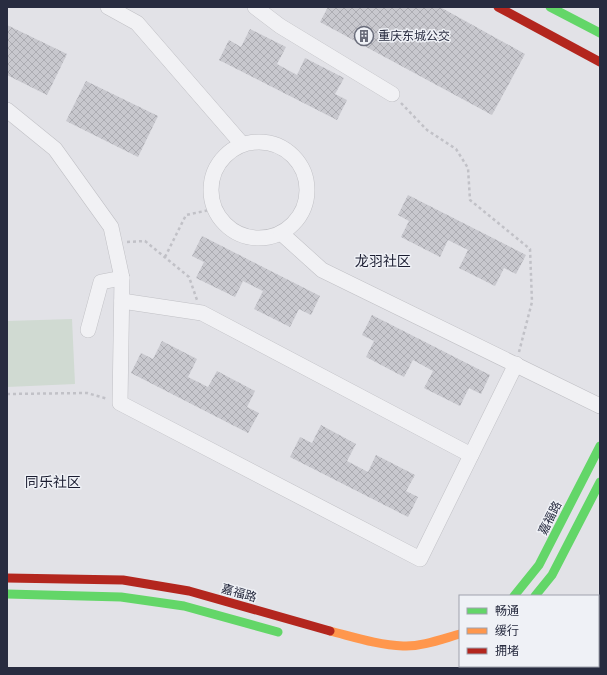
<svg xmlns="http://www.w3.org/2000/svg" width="607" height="675" viewBox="0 0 607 675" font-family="'Source Sans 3','Noto Sans SC',sans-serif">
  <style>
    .pitch { fill: #d0dad2 }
    .building { fill: url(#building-cross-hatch) }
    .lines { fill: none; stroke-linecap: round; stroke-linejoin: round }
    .street-casing { stroke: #c0c0c5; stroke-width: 16 }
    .path { stroke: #c1c1c7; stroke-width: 2.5; stroke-dasharray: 3 3; stroke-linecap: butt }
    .street { stroke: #f1f1f4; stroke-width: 15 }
    .fast { stroke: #63d668; stroke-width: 9 }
    .slow { stroke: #ff974d; stroke-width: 9 }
    .jam { stroke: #b3261e; stroke-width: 9 }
    .labels { text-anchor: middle; stroke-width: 3; stroke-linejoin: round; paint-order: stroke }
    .poi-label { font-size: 12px; fill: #282c40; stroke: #eff1f6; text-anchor: start }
    .street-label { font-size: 12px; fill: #282c40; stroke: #eff1f6 }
    .quarter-label { font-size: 14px; fill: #1b1d31; stroke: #eff1f6 }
  </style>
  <defs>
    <pattern id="building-cross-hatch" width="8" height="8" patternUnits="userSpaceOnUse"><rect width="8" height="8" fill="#c8c8ce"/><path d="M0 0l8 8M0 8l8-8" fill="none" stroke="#acacb2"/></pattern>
  </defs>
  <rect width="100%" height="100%" fill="#e2e2e7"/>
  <polygon class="pitch" points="72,319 75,384 7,387 7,321"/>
  <g class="building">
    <polygon points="328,7 440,7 525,54 492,115 320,22"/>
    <polygon points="7,25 67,54 47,95 7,75"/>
    <polygon points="250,29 286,47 277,64 297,75 305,58 344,78 335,94 347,100 337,120 219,60 229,40 241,47"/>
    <polygon points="86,81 158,116 138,157 66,121"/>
    <polygon points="408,195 526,255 516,274 504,268 495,286 459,268 468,250 448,240 440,257 401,237 409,221 398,215"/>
    <polygon points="202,236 320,296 311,315 299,309 290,327 254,309 263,291 243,281 235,297 196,278 204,262 192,256"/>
    <polygon points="372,315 490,375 481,394 469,388 460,406 424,388 433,371 413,360 404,377 366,357 374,341 362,335"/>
    <polygon points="162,341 197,359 188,377 208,387 217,371 255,391 247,407 259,413 248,433 131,373 141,353 153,359"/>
    <polygon points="321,425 356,444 347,461 368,472 376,455 415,475 406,491 418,497 408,517 290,457 300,437 312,443"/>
  </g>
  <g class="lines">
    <g class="street-casing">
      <g id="street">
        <polyline points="108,7 137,23 242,144"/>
        <polyline points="255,7 280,26 392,94"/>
        <polyline points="7,110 55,149 111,227 122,278 120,403 420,559 516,364"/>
        <circle cx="259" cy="190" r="48"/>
        <polyline points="281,233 322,270 600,406"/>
        <polyline points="122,301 202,313 471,455"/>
        <polyline points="88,330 101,282 122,278"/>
      </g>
    </g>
    <g class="path">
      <polyline points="401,103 427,130 456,149 468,168 470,200 530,249 532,302 519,352"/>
      <polyline points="127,242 145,241 189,277 197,300"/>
      <polyline points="165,257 186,215 214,209"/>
      <polyline points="7,394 87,393 108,399"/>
    </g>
    <use href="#street" class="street"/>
    <g class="fast">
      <polyline points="550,7 600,33"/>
      <polyline points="7,594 121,597 184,606 278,632"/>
      <polyline points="514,596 539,565 600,446"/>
      <polyline points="535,596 552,575 600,482"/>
    </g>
    <path class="slow" d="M330 631C354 637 378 645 403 646 421 647 442 639 460 634"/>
    <g class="jam">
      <polyline points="498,7 600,62"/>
      <polyline points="7,578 123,580 189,591 330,631"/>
    </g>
  </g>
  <defs>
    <g id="building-ring" transform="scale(1)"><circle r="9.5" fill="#eff1f6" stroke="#696c7a" stroke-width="1.5"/><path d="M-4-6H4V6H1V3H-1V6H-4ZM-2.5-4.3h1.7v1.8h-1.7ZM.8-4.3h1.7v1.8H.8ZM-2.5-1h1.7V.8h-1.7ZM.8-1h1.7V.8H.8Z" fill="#696c7a"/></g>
  </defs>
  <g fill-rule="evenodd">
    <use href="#building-ring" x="364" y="36"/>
  </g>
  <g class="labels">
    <g class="poi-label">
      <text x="378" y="40">重庆东城公交</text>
    </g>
    <g class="street-label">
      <text transform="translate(550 518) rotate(-63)" y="4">嘉福路</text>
      <text transform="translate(239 593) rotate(16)" y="4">嘉福路</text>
    </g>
    <g class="quarter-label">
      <text x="383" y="266">龙羽社区</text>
      <text x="53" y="487">同乐社区</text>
    </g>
  </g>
  <rect width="607" height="675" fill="none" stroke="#282c40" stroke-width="16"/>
  <rect x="459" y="595" width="140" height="72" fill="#eff1f6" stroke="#9fa2ad"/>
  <rect x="467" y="608" width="20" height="6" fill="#63d668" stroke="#9fa2ad"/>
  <text x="495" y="615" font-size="12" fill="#282c40">畅通</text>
  <rect x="467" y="628" width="20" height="6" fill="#ff974d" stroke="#9fa2ad"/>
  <text x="495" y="635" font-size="12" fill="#282c40">缓行</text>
  <rect x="467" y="648" width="20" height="6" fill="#b3261e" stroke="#9fa2ad"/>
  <text x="495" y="655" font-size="12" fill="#282c40">拥堵</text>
</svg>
